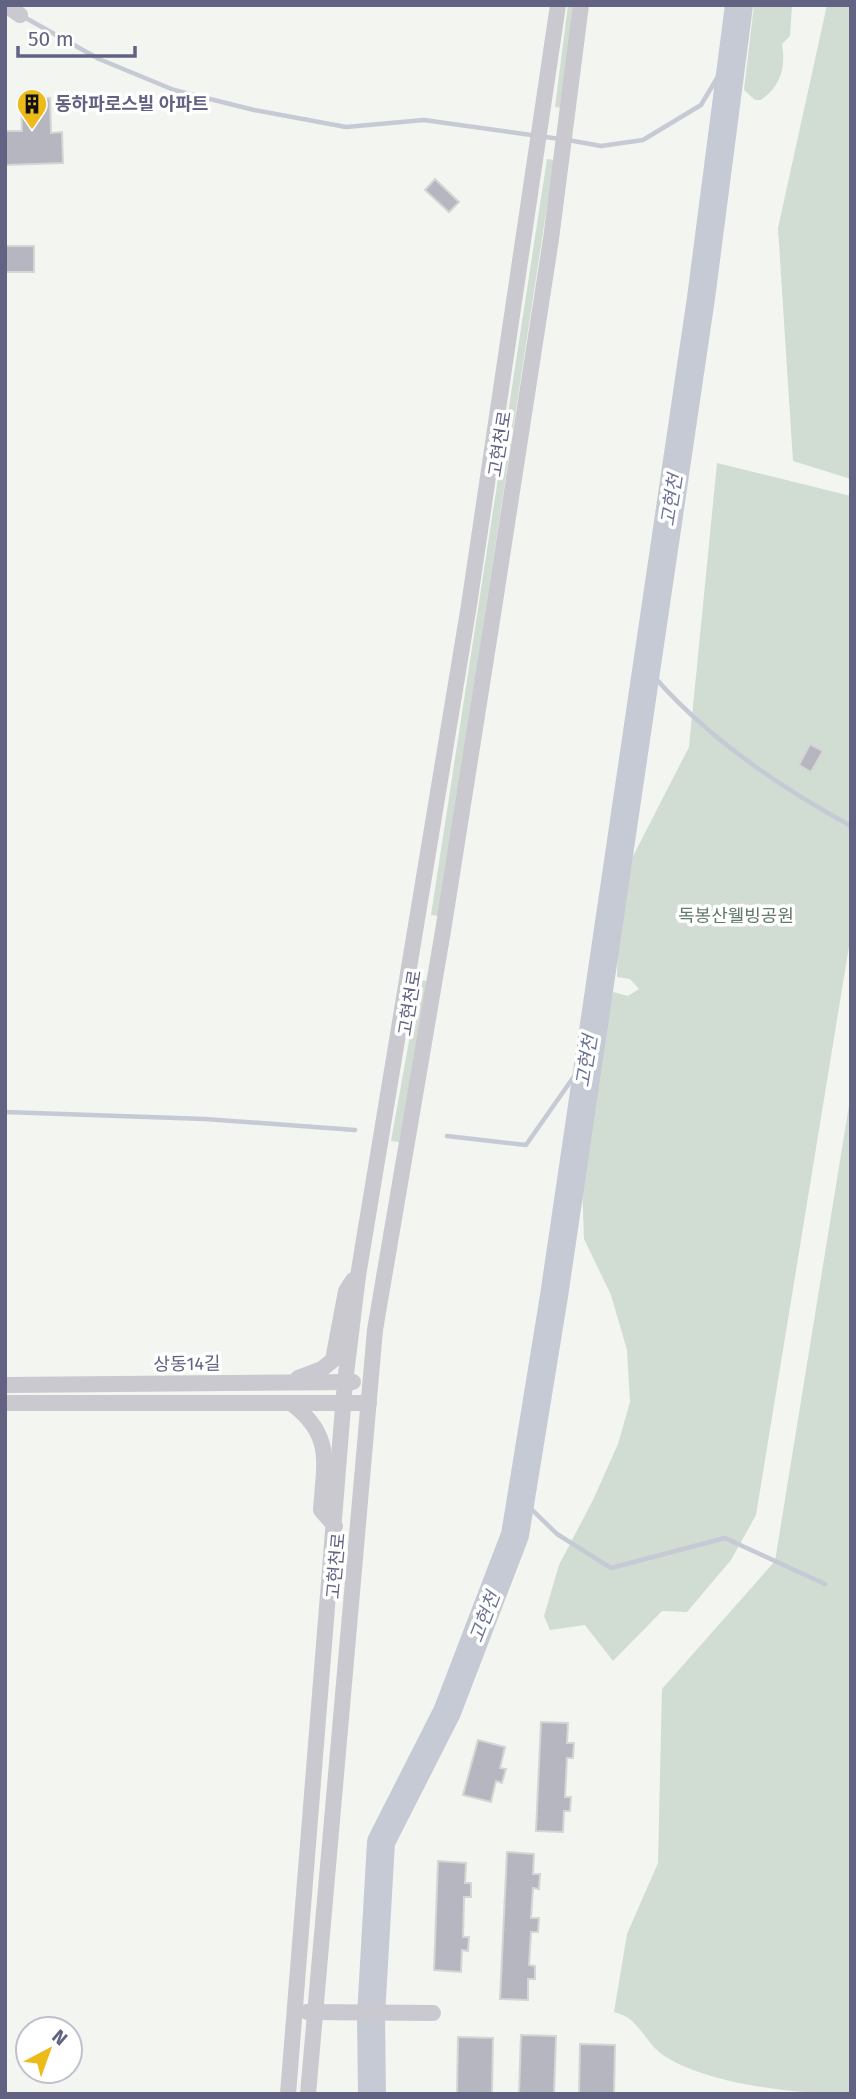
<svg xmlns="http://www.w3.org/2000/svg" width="856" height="2099" viewBox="0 0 856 2099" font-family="'Fira Sans','Noto Sans KR',sans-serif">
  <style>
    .green { fill: #d1dcd3 }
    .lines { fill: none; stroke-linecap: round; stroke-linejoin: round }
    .stream { stroke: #c6cad4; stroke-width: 4.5 }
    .river { stroke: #c6cad4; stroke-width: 28 }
    .building { fill: #b5b6c0; stroke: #d4d6d3; stroke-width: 2 }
    .minor { stroke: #c9c9cf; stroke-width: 16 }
    .labels { text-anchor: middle; stroke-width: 7; stroke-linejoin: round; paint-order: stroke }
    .poi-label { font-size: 18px; font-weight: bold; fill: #626383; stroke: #fff; text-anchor: start }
    .street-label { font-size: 18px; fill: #626383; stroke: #fff }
    .park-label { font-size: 18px; fill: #617a69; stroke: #fff }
    .water-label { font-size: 19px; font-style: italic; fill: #6b7496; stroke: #fff }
  </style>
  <rect width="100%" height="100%" fill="#f2f5f0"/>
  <g class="green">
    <polygon points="568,5 575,5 562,108 555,107"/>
    <path d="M754 5H792L790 36 782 44C786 67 781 86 761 100H755L744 90Z"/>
    <polygon points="827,5 851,5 851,479 793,461 778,228"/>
    <polygon points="547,159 554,160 439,916 431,915"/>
    <polygon points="717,463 851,496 851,934 756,1515 731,1560 687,1612 662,1611 613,1661 585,1625 550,1630 544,1616 559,1565 593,1500 618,1444 630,1402 627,1350 611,1295 584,1239 582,1184 588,1131 599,1085 595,1063 613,992 628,996 639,989 630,979 617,977 618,914 629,864 689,747"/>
    <polygon points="420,980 427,981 399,1142 391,1141"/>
    <path d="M851 1093V2094C798 2094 711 2085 666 2057 645 2045 641 2018 614 2012L627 1934 658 1863 662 1689 775 1561Z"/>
  </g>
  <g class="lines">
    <g class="stream">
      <polyline points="24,17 99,59 174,90 254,110 346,127 424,120 560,139"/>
      <polyline points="568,140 601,146 643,140 701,105 732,53"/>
      <path d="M646 667C701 734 776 785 851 826"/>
      <polyline points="5,1112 205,1119 355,1130"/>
      <polyline points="447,1136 526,1145 589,1055"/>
      <polyline points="521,1499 557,1534 611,1568 725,1538 825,1584"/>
    </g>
    <polyline class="river" points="372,2094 371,2016 381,1842 447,1712 515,1535 554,1296 701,298 739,5"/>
  </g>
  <g class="building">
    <polygon points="50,98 51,133 62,132 63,163 5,165 5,131 22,131 21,99"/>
    <polygon points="435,179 459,202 449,212 425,190"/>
    <rect x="5" y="246" width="29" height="26"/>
    <polygon points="810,744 823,751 811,772 799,765"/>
    <polygon points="541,1722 568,1723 567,1743 574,1743 573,1758 567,1758 565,1797 571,1797 570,1811 564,1811 563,1832 536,1831"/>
    <polygon points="478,1740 505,1747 500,1768 506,1769 502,1783 496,1781 491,1802 463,1795"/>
    <polygon points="507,1852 534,1854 533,1874 540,1874 539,1889 533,1888 531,1918 539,1918 538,1932 531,1932 529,1965 535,1966 535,1979 528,1979 528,2000 500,1999"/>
    <polygon points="438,1861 466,1863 465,1883 471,1883 471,1897 464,1897 463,1937 469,1937 468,1951 462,1950 461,1972 434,1970"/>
    <polygon points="521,2035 556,2036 554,2094 519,2094"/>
    <polygon points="458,2037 493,2038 492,2094 457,2094"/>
    <polygon points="580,2044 615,2045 614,2094 579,2094"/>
  </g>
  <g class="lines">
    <g class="minor">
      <polyline points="6,5 20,15"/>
      <polyline points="298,1378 322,1369 333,1360 346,1291 353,1280"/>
      <polyline points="5,1385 353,1382"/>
      <polyline points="5,1403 369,1403"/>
      <path d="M292 1404C334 1436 324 1463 321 1510L335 1526"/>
      <polyline points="307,2012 433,2013"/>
      <polyline points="288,2094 345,1382 358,1276 469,605 558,5"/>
      <polyline points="308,2094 375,1330 443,931 494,608 551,239 581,5"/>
    </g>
  </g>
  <defs>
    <g id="building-pin" transform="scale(1.575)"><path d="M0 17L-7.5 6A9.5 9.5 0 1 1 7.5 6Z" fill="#ecbb19" stroke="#fff"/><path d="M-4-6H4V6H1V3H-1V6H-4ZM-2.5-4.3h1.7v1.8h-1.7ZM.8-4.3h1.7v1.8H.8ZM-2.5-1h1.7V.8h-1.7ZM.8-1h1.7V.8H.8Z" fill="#111"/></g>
  </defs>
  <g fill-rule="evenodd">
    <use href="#building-pin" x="32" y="104"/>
  </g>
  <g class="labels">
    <g class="poi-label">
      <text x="55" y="110">동하파로스빌 아파트</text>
    </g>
    <g class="street-label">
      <text transform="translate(500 444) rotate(-81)" y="6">고현천로</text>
      <text transform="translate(410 1003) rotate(-81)" y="6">고현천로</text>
      <text transform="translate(187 1364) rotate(-1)" y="6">상동14길</text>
      <text transform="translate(336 1566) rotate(-85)" y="6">고현천로</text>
    </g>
    <g class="park-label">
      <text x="736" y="922">독봉산웰빙공원</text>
    </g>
    <g class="water-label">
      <text transform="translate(671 500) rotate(-81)" y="7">고현천</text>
      <text transform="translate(586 1061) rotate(-81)" y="7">고현천</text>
      <text transform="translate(484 1617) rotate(-69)" y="7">고현천</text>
    </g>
  </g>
  <rect width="856" height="2099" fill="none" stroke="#626383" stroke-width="14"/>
  <g transform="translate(49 2050) rotate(41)"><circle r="33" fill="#ffffff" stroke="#c0c1cd" stroke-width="2"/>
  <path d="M0-5L12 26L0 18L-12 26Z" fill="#ecbb19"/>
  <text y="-10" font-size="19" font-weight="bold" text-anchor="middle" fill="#626383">N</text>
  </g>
  <path d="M18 46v10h117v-10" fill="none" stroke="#626383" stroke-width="3.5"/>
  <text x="28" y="46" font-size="21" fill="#626383" stroke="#ffffff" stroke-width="5" paint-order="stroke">50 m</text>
</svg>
